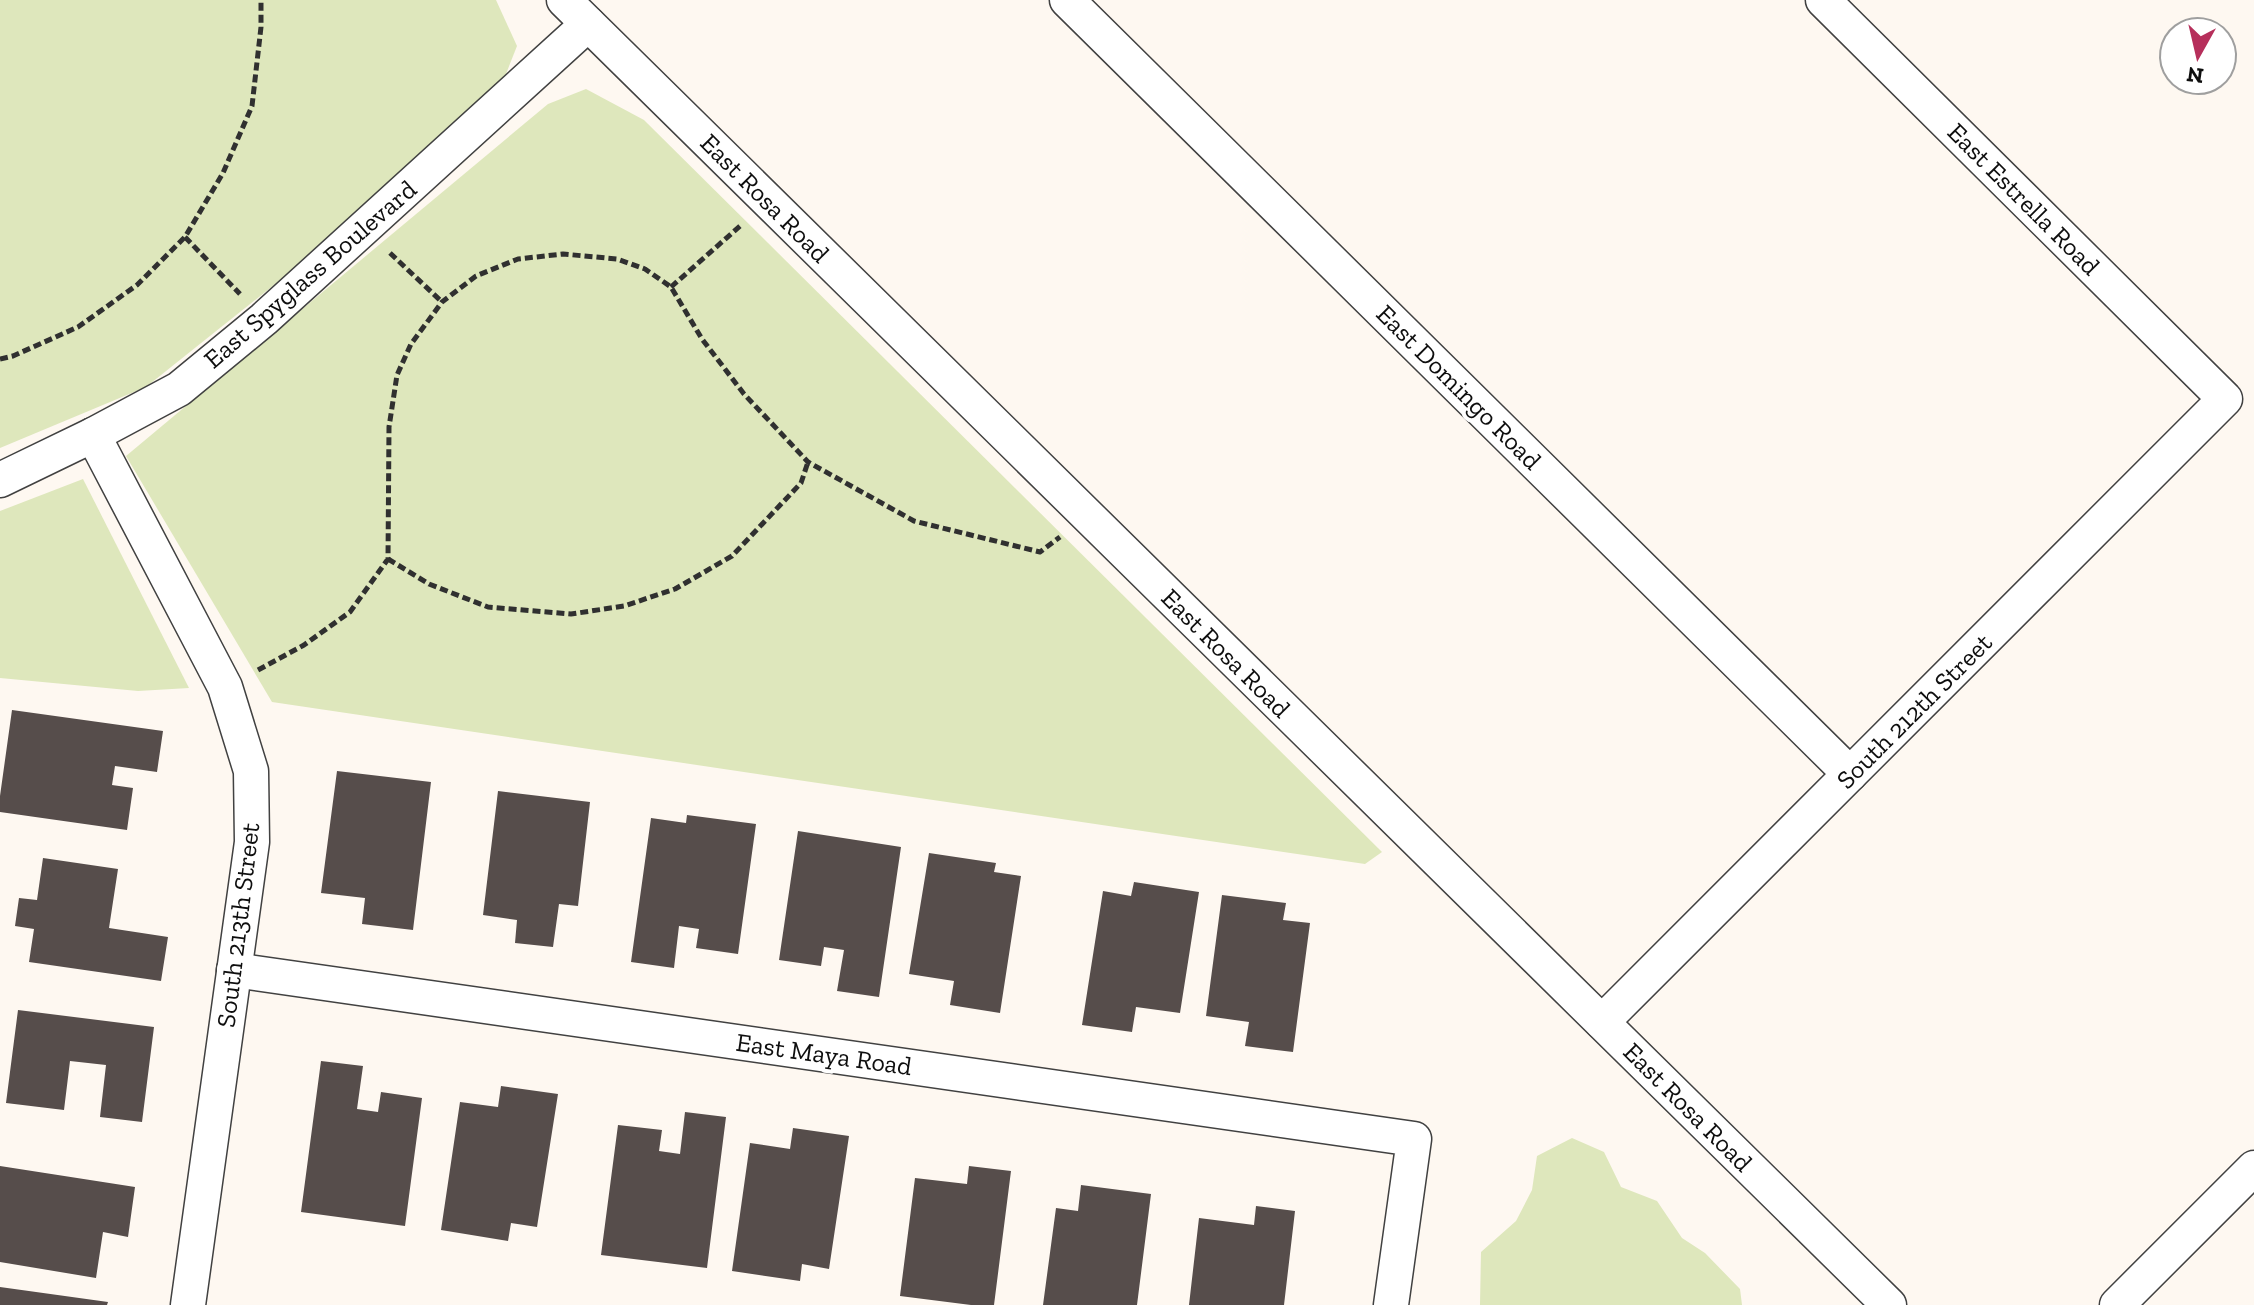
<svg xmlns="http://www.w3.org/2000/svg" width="2254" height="1305" viewBox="0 0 2254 1305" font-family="'Zilla Slab',serif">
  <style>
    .green { fill: #dee7bc }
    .building { fill: #564d4b }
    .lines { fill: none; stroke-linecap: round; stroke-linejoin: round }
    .minor-casing { stroke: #414141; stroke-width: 37 }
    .path { stroke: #303030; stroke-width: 5; stroke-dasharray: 8 4; stroke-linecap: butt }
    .minor { stroke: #fff; stroke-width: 34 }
    .labels { text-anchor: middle; stroke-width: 8; stroke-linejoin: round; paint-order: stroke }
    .street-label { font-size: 26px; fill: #0e0e0e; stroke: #fff }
  </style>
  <rect width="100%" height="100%" fill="#fef8f1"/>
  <g class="green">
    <polygon points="0,0 496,0 517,46 491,112 146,387 0,448"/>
    <polygon points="586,89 644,120 1382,852 1365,864 272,702 126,456 548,104"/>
    <polygon points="83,479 189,688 138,691 0,678 0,511"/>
    <polygon points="1572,1138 1604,1152 1621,1187 1657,1201 1682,1238 1705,1253 1740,1289 1742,1305 1480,1305 1481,1252 1516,1221 1532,1190 1537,1156"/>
  </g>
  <g class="building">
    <polygon points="12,710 163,731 157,772 115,766 112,785 133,788 127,830 0,812 0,796"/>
    <polygon points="337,771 431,782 413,930 362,924 365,898 321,893"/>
    <polygon points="498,791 590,802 578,906 559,904 553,947 515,943 517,920 483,915"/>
    <polygon points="687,815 756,824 738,954 696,948 699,929 679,926 674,968 631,962 651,818 686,823"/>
    <polygon points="798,831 901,847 879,997 837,991 844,950 824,947 821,966 779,960"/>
    <polygon points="929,853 996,863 994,872 1021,876 1000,1013 950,1005 954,981 909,974"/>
    <polygon points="43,858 118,869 109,928 168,937 161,981 29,962 34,929 15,926 19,898 37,900"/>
    <polygon points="1134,882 1199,892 1180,1013 1136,1007 1132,1032 1082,1025 1103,891 1131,896"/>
    <polygon points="1222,895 1286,903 1283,920 1310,923 1293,1052 1245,1046 1249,1022 1206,1016"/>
    <polygon points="18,1010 154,1027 142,1122 100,1117 106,1065 70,1061 64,1110 6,1103"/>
    <polygon points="321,1061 363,1066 357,1109 378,1112 381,1092 422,1098 405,1226 301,1212"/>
    <polygon points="501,1086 558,1094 537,1227 511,1223 508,1241 441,1230 460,1102 498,1107"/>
    <polygon points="685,1112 726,1117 707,1268 601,1255 618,1125 662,1130 659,1151 680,1154"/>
    <polygon points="793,1128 849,1136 829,1269 802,1264 800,1281 732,1271 750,1143 790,1149"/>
    <polygon points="0,1166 135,1187 128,1237 103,1232 96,1278 0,1262"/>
    <polygon points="969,1166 1011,1171 994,1305 971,1305 900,1296 915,1178 967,1184"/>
    <polygon points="1081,1185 1151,1194 1137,1305 1043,1305 1056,1208 1078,1211"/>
    <polygon points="1256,1206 1295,1211 1284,1305 1189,1305 1199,1218 1254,1225"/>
    <polygon points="0,1287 108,1302 107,1305 0,1305"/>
  </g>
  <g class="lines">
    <g class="minor-casing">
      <g id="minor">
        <polyline points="564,0 1889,1305"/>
        <polyline points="1067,0 1850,774"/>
        <polyline points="93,435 225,687 251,771 252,842 188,1305"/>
        <polyline points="0,480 93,435 179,389 264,319 588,24"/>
        <polyline points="234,970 1414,1139 1391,1305"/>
        <polyline points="1602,1022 2225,399 1823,0"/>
        <polyline points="2117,1305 2254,1168"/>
      </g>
    </g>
    <g class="path">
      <polyline points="185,237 240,294"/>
      <polyline points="390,253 442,302"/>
      <polyline points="671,287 740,226"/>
      <polyline points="0,359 13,356 78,327 137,285 185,237 223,173 252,106 261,27 261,0"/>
      <polyline points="388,559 429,584 488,607 571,614 624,606 675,589 732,556 801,483 808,462"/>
      <polyline points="258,670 304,645 350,612 388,559 389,427 397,375 411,344 442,302 476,276 518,259 563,254 617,259 645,269 671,287 702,339 744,394 808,462 914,521 1040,552 1060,537"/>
    </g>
    <use href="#minor" class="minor"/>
  </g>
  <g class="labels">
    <g class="street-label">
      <text transform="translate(765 198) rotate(45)" y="9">East Rosa Road</text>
      <text transform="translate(2024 199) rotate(45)" y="9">East Estrella Road</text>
      <text transform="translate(310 274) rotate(-41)" y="9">East Spyglass Boulevard</text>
      <text transform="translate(1459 387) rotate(45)" y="9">East Domingo Road</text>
      <text transform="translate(1226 653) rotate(45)" y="9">East Rosa Road</text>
      <text transform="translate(1914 711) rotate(-45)" y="9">South 212th Street</text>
      <text transform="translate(238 925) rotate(-83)" y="9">South 213th Street</text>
      <text transform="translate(824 1054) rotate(8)" y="9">East Maya Road</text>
      <text transform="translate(1688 1107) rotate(45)" y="9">East Rosa Road</text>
    </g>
  </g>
  <g transform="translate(2198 56) rotate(188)"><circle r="38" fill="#ffffff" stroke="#9f9f9f" stroke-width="2"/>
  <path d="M0-6L14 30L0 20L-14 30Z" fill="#b62f5b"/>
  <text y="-12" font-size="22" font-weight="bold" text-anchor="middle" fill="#0e0e0e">N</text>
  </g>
</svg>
